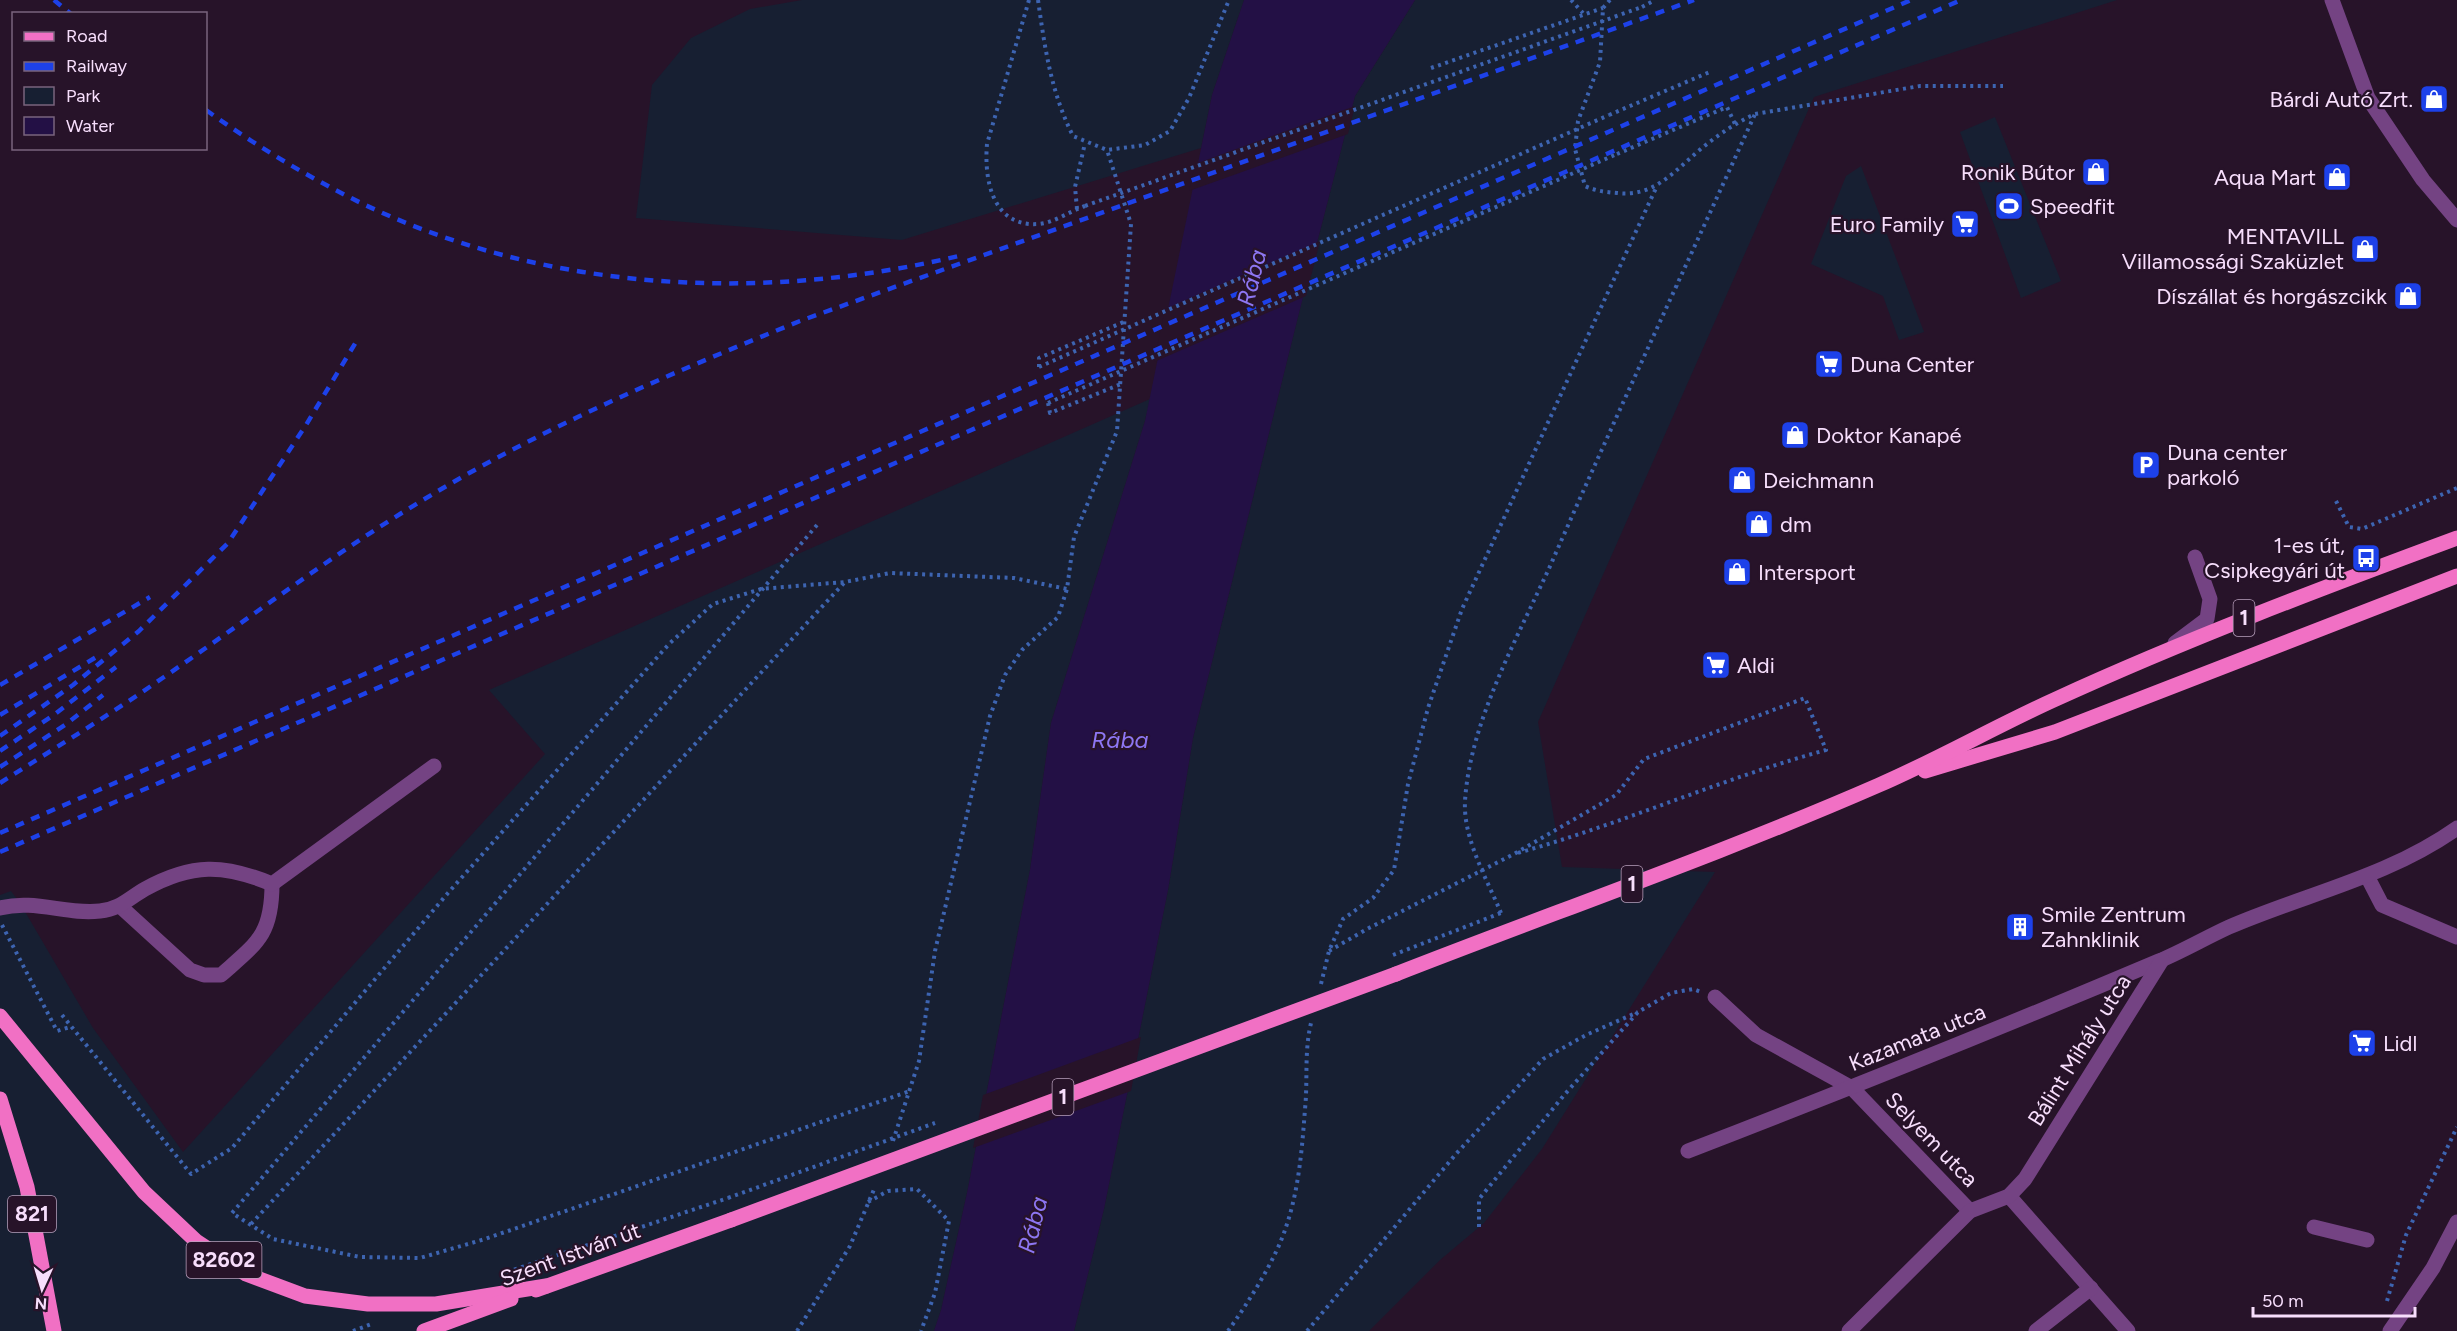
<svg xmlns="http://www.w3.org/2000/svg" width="2457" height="1331" viewBox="0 0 2457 1331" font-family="Figtree,sans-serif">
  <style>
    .green { fill: #171f32 }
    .water { fill: #231045 }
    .pier { fill: #271329 }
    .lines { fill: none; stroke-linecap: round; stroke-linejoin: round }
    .path { stroke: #3d64b1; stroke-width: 4; stroke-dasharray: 3 4.5; stroke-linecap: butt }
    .minor { stroke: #744383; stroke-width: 15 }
    .major { stroke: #f170c4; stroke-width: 15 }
    .rail { stroke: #1d41e9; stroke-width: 4.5; stroke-dasharray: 9 8; stroke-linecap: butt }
    .path-bridge { stroke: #3d64b1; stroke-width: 4; stroke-dasharray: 3 4.5; stroke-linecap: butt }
    .major-bridge { stroke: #f170c4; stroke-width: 15 }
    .labels { text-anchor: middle; stroke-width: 4.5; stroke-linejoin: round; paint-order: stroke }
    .shield { fill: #271329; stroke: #b9a1bd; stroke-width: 1.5 }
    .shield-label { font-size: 21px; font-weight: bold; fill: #f7defc }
    .poi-label { font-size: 22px; fill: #f7defc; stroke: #271329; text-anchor: start }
    .street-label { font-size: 22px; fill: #f7defc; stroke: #271329 }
    .water-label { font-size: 24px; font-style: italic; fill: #8d76f2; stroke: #271329 }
  </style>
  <rect width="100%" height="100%" fill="#271329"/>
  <g class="green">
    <polygon points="802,0 1244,0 1212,95 1201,148 902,240 636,218 652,85 691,38 750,9"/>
    <polygon points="1415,0 2117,0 1814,97 1538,722 1562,867 1715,872 1542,1149 1484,1223 1440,1260 1369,1331 1074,1331 1104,1209 1168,890 1193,738 1303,297 1355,96"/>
    <polygon points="1995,117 2061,281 2021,298 1960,132"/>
    <polygon points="1861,166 1924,332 1899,340 1883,296 1811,264 1846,176"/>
    <polygon points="1150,399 1145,421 1051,723 1030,870 967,1193 941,1310 934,1331 0,1331 0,895 11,891 20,903 93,1028 183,1152 545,754 489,690"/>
  </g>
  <polygon class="water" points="1244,0 1415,0 1355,96 1303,297 1193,738 1168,890 1104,1209 1074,1331 934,1331 941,1310 967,1193 1030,870 1051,723 1145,421 1212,95"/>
  <g class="pier">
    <polygon points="1355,106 1348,134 1189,191 1195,164"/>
    <polygon points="1320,241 1306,296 1154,362 1165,309"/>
    <polygon points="1141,1037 1131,1091 973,1148 983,1095"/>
  </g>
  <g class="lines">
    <g class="path">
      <path d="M1029 0 987 144C984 179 992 227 1038 224 1054 223 1070 211 1085 206"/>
      <path d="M1038 0C1045 49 1051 92 1073 136L1107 150 1145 145 1170 131 1189 98 1229 0"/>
      <polyline points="1571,0 1583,13"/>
      <path d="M1610 0 1603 8 1600 62 1578 121 1575 149 1585 186C1596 191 1605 192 1617 193 1657 198 1678 166 1707 144 1722 132 1738 122 1755 114L1920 86H2003"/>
      <polyline points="1642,7 1655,0"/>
      <polyline points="1431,68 1603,8"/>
      <polyline points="1609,115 1712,71"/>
      <polyline points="1617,154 1727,107 1735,124"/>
      <polyline points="1077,209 1075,187 1085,143"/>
      <polyline points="1039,367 1039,358 1126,321"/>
      <polyline points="1048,403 1050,413 1121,384"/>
      <polyline points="2336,501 2349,527 2362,529 2457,488"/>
      <polyline points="817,525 232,1213 273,1239 360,1257 420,1258 485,1239 910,1091"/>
      <path d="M1501 913C1487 879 1463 839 1465 801 1470 721 1518 637 1551 564 1617 413 1687 264 1755 114"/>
      <polyline points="2,925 57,1031 70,1027"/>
      <path d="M1329 951 1367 929 1514 854 1616 795 1644 759 1805 698 1826 750C1720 779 1620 825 1514 854"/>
      <polyline points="1321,984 1329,951 1343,919 1373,898 1394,870 1408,784 1428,708 1462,609 1656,188"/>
      <polyline points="62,1015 191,1174 232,1148 448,893 669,644 713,604 761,589 845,582 890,573 1014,578 1067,589"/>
      <polyline points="893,1141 919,1061 935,951 990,716 1005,675 1022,650 1058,617 1067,589 1074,537 1117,431 1131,224 1107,150"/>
      <polyline points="868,1202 888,1191 917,1189 949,1221 935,1293 921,1331"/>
      <polyline points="251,1224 844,583"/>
      <polyline points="1479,1227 1479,1199 1565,1094 1638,1012 1671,993 1693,989 1701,992"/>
      <polyline points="507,1272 728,1198"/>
      <polyline points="2387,1301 2406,1235 2457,1127"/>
      <polyline points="353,1331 374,1323"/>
      <polyline points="797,1331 850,1246 875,1187"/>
      <path d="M1228 1331C1248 1303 1276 1259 1286 1227 1299 1189 1302 1149 1305 1109 1308 1080 1304 1052 1311 1023"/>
      <polyline points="1307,1331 1456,1154 1543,1059 1586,1035 1638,1012"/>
    </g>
    <g class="minor">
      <polyline points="2332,0 2368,98 2423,180 2457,220"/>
      <polyline points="2175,643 2207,619 2210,599 2195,557"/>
      <polyline points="2367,876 2382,905 2457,937"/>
      <path d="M121 907 190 970 204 975H221C257 943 272 935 272 884"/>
      <path d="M0 908C35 899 66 915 100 911 120 909 129 898 145 889 192 863 224 864 272 884L434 766"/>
      <polyline points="1715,997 1756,1035 1852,1088 1970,1211"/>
      <path d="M1688 1151C1846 1090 2003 1027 2159 961 2183 951 2205 938 2229 927 2305 894 2388 877 2457 828"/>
      <polyline points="2009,1196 2128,1331"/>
      <polyline points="2314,1227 2367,1240"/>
      <polyline points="1849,1331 1970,1211 2009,1196 2025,1179 2162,960"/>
      <polyline points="2036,1331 2091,1288"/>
      <polyline points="2390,1331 2433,1268 2457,1222"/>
    </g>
    <g class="major">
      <polyline points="1925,771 2055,732 2457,576"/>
      <path d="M1396 974C1557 911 1721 854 1879 785 1939 759 1996 726 2056 699 2187 639 2322 588 2457 538"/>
      <polyline points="0,1016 144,1192 196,1241 246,1274 305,1296 368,1304 436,1304 546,1286"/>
      <polyline points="0,1099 27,1187 54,1331"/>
      <polyline points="536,1290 731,1220"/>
      <polyline points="424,1331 511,1299"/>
    </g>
    <g class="rail">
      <polyline points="54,0 71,14"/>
      <path d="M206 110C255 145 306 176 361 203 548 293 764 303 963 255"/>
      <polyline points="0,685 150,597"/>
      <polyline points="0,715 98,656"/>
      <polyline points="0,736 73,685 139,631 228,543 306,425 359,337"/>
      <polyline points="0,751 55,714 116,667"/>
      <polyline points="0,767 65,725 103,695"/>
      <path d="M0 783C55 748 111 714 164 677 249 619 330 556 418 503 539 429 669 374 800 321L1694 0"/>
      <polyline points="0,833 1911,0"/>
      <polyline points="0,852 1961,0"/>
    </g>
    <g class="path-bridge">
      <polyline points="1085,206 1642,7"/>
      <polyline points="1039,367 1609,115"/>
      <polyline points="1048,403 1617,154"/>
      <polyline points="1393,955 1501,913"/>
      <polyline points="728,1198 935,1123"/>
    </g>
    <polyline class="major-bridge" points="731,1220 1396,974"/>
  </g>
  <defs>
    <g id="shop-square" transform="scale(1.5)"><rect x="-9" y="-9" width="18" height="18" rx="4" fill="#1d41e9" stroke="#271329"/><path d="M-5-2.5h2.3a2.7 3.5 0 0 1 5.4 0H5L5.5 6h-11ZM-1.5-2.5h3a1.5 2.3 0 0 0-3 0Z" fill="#fff"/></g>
    <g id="stadium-square" transform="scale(1.5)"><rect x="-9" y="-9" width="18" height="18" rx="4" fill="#1d41e9" stroke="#271329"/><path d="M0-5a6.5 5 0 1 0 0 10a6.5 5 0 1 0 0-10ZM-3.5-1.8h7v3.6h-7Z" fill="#fff"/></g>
    <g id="supermarket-square" transform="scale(1.5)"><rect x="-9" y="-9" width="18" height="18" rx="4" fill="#1d41e9" stroke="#271329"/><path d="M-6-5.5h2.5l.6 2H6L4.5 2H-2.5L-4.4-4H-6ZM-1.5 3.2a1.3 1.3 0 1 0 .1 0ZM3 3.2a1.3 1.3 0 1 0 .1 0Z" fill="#fff"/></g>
    <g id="parking-square" transform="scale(1.5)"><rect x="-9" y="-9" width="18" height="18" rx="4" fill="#1d41e9" stroke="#271329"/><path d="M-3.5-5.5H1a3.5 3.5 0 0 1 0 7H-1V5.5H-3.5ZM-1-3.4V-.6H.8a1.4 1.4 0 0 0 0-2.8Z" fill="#fff"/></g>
    <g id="bus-square" transform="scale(1.5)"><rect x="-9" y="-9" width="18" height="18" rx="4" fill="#1d41e9" stroke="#271329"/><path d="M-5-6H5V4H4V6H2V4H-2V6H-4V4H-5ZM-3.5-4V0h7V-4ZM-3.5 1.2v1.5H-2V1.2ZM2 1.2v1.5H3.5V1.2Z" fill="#fff"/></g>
    <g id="building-square" transform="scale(1.5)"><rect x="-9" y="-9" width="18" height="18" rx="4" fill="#1d41e9" stroke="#271329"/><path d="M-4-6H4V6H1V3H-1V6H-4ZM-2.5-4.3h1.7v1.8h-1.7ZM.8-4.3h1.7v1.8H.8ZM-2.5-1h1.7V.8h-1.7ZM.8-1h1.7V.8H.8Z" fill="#fff"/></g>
  </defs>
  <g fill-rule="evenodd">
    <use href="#shop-square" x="2434" y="99"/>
    <use href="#shop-square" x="2096" y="172"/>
    <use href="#shop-square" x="2337" y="177"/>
    <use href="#stadium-square" x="2009" y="206"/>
    <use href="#supermarket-square" x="1965" y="224"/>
    <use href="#shop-square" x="2365" y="249"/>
    <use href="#shop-square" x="2408" y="296"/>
    <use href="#supermarket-square" x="1829" y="364"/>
    <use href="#shop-square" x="1795" y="435"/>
    <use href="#parking-square" x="2146" y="465"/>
    <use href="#shop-square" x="1742" y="480"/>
    <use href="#shop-square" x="1759" y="524"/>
    <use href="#bus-square" x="2366" y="558"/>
    <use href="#shop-square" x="1737" y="572"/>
    <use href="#supermarket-square" x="1716" y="665"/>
    <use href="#building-square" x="2020" y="927"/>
    <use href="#supermarket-square" x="2362" y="1043"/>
  </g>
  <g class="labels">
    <g class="shield">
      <rect x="2233.5" y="600" width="21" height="36" rx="4.5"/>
      <rect x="1621.5" y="866" width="21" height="36" rx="4.5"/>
      <rect x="1052.5" y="1079" width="21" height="36" rx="4.5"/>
      <rect x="8" y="1196" width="48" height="36" rx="4.5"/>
      <rect x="186.5" y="1242" width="75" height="36" rx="4.5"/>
    </g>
    <g class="shield-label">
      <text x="2244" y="625">1</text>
      <text x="1632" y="891">1</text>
      <text x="1063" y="1104">1</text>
      <text x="32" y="1221">821</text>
      <text x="224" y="1267">82602</text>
    </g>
    <g class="poi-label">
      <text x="2413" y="107" text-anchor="end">Bárdi Autó Zrt.</text>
      <text x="2075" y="180" text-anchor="end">Ronik Bútor</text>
      <text x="2316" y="185" text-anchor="end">Aqua Mart</text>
      <text x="2030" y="214">Speedfit</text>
      <text x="1944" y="232" text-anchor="end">Euro Family</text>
      <text x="2344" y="244" text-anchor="end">MENTAVILL<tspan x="2344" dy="25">Villamossági Szaküzlet</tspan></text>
      <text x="2387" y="304" text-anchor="end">Díszállat és horgászcikk</text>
      <text x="1850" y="372">Duna Center</text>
      <text x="1816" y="443">Doktor Kanapé</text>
      <text x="2167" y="460">Duna center<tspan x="2167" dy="25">parkoló</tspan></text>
      <text x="1763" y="488">Deichmann</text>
      <text x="1780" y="532">dm</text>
      <text x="2345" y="553" text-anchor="end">1-es út,<tspan x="2345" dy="25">Csipkegyári út</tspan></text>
      <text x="1758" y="580">Intersport</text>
      <text x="1737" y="673">Aldi</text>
      <text x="2041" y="922">Smile Zentrum<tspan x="2041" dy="25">Zahnklinik</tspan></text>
      <text x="2383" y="1051">Lidl</text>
    </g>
    <g class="street-label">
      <text transform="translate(1917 1037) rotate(-22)" y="8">Kazamata utca</text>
      <text transform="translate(2079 1050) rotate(-58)" y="8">Bálint Mihály utca</text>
      <text transform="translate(1932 1139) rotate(46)" y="8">Selyem utca</text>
      <text transform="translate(570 1254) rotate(-20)" y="8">Szent István út</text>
    </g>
    <g class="water-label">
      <text transform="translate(1252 278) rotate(-76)" y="8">Rába</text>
      <text x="1120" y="748">Rába</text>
      <text transform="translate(1033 1225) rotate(-76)" y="8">Rába</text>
    </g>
  </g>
  <rect x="12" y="12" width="195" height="138" fill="#271329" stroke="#7a647d" stroke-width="1.5"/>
  <rect x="24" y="32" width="30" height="9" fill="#f170c4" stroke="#7a647d" stroke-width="1.5"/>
  <text x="66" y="42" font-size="18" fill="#f7defc">Road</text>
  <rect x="24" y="62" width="30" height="9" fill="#1d41e9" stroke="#7a647d" stroke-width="1.5"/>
  <text x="66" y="72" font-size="18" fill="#f7defc">Railway</text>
  <rect x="24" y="87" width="30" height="18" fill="#171f32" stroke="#7a647d" stroke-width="1.5"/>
  <text x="66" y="102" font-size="18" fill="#f7defc">Park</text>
  <rect x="24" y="117" width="30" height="18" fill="#231045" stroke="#7a647d" stroke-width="1.5"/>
  <text x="66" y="132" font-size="18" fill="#f7defc">Water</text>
  <g transform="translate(42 1289) rotate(184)" stroke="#271329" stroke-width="4.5" paint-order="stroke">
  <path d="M0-4.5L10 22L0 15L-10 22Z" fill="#f7defc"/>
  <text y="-9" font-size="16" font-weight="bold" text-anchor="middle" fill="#f7defc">N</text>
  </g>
  <path d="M2253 1307v9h162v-9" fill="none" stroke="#f7defc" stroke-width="3"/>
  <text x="2262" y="1307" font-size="18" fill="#f7defc" stroke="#271329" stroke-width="4.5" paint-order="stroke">50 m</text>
</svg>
